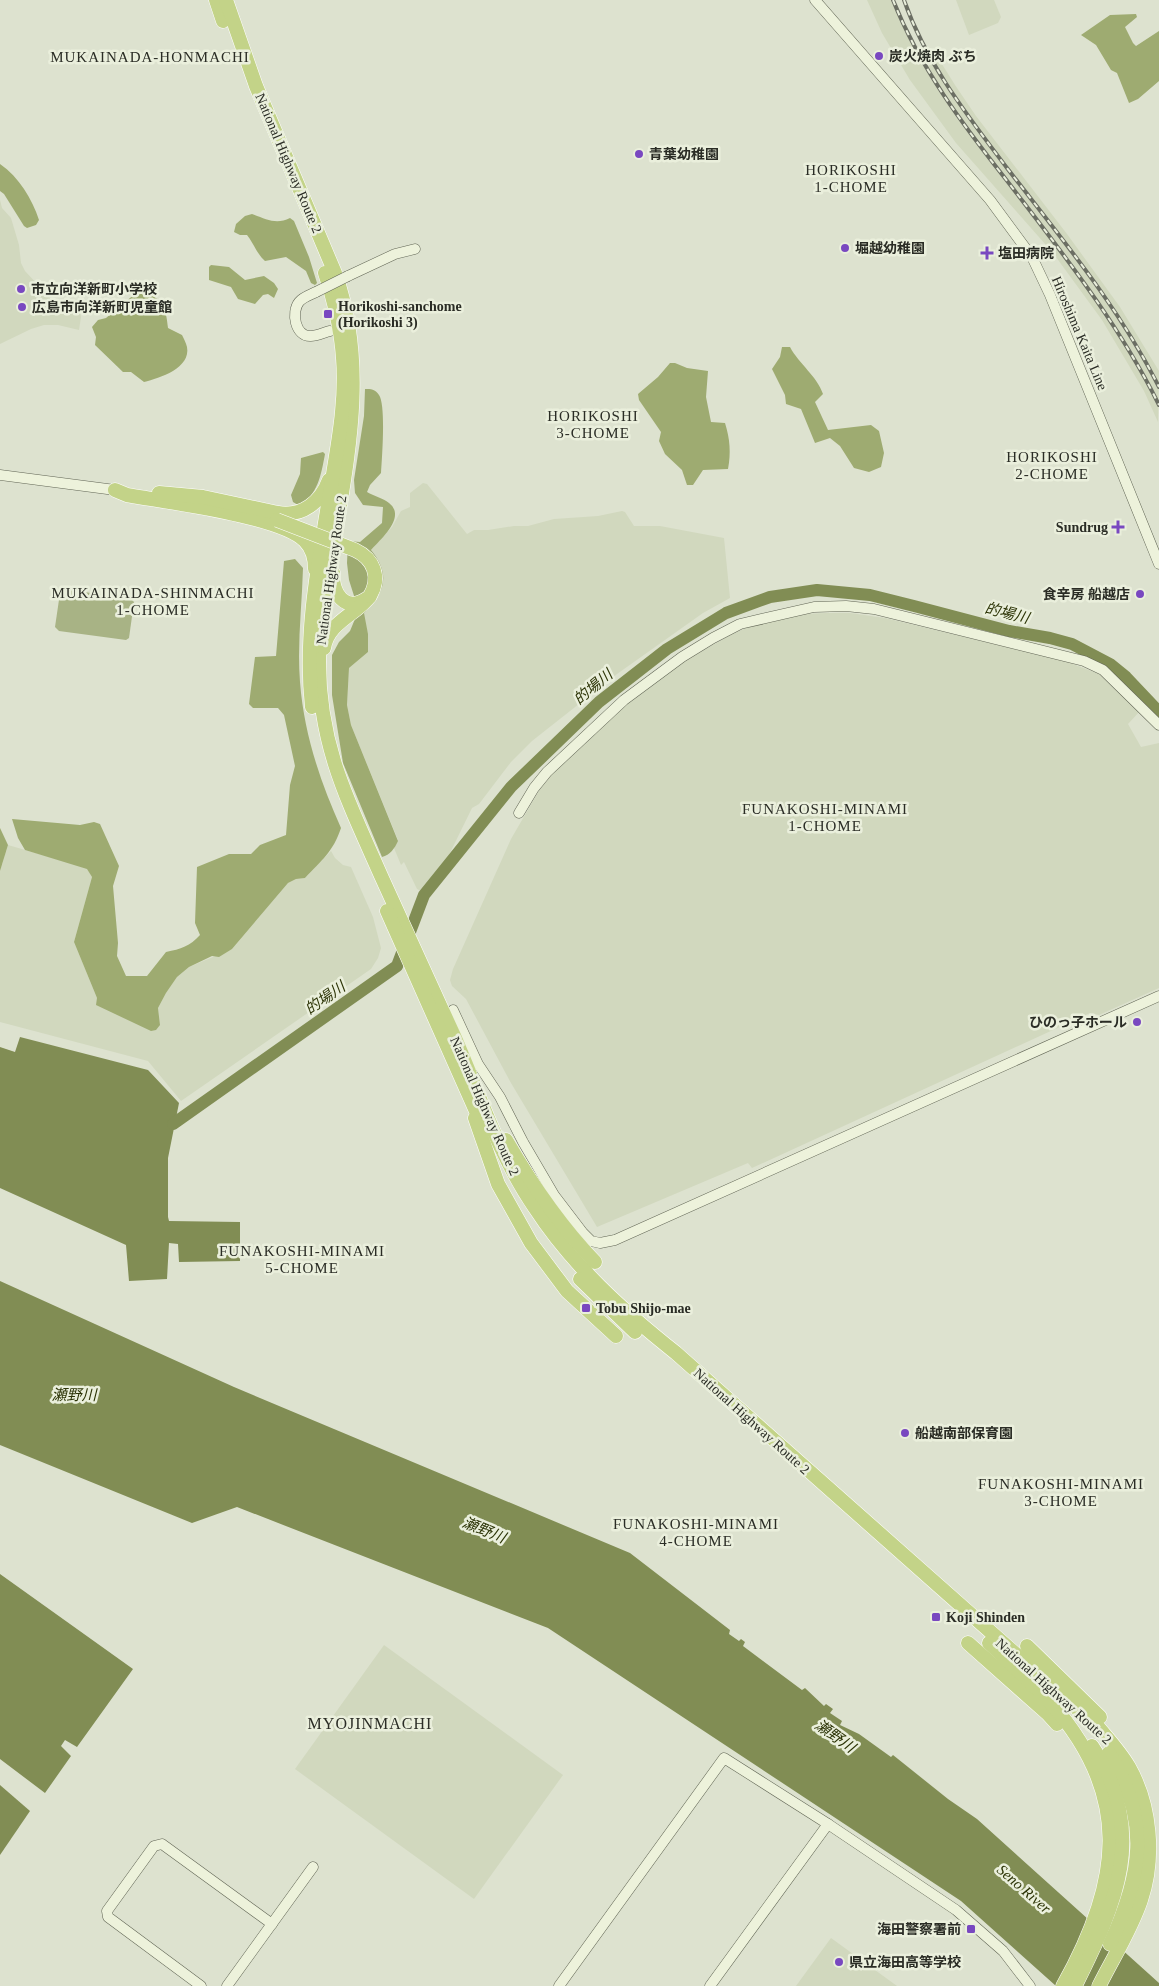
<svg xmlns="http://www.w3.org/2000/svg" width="1159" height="1986" viewBox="0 0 1159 1986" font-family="'Times New Roman','Noto Sans JP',serif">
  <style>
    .built { fill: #d1d8be }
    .green { fill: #a8b385 }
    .forest { fill: #9eab71 }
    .water { fill: #818d54 }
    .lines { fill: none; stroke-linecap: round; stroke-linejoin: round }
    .river { stroke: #818d54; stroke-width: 12 }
    .secondary-casing { stroke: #616555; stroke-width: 11 }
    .highway-casing { stroke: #fff; stroke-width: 15 }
    .secondary { stroke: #edf2db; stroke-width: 10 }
    .highway { stroke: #c3d388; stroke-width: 14 }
    .rail-casing { stroke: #6b6e63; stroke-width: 4 }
    .rail { stroke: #eaefdc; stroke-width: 2; stroke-dasharray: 5.5; stroke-linecap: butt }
    .secondary-bridge-casing { stroke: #616555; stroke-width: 11; stroke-linecap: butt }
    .highway-bridge-casing { stroke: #fff; stroke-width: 15; stroke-linecap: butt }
    .secondary-bridge { stroke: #edf2db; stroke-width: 10 }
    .highway-bridge { stroke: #c3d388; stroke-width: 14 }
    .poi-dot { fill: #7948c0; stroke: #eaefdc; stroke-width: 2 }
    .labels { text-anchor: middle; stroke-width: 5; stroke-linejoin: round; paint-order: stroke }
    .poi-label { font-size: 14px; font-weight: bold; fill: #2a2c25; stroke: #eaefdc; text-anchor: start }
    .street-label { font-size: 14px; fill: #2a2c25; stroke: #eaefdc }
    .neighbourhood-label { font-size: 15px; letter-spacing: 1px; fill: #2a2c25; stroke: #eaefdc }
    .water-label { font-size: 15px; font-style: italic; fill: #2c3406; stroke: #eaefdc }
    .quarter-label { font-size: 16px; letter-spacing: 1px; fill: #2a2c25; stroke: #eaefdc }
  </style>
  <rect width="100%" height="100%" fill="#dde2cf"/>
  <g class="built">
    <polygon points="867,0 893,0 912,43 926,67 940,61 955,85 976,116 1067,234 1120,307 1159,371 1158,422 1144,391 1102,320 1053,253 956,143 910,80 882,33"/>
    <polygon points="956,0 994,0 1001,17 998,23 969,35"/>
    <polygon points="0,200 2,208 11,218 19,245 21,263 25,271 63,312 79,308 81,317 79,330 58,325 44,325 31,329 0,344"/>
    <polygon points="423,483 427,484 467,534 474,530 488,530 514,526 528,526 554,519 598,516 622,511 625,512 634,526 660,526 724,538 730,598 703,613 617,674 532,741 511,762 479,804 472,808 447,859 428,890 423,892 417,889 404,862 401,865 394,848 398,840 351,725 347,705 349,668 368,652 368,634 363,613 370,607 383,574 381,565 371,550 392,527 401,511 410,507 410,493"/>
    <polygon points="826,613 850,613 885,618 1065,661 1099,674 1118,689 1140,711 1128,724 1141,747 1159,743 1159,988 1099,1015 1090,1013 752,1168 748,1163 597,1227 511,1083 466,999 452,986 450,980 453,969 511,839 540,789 551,775 626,705 671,670 700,652 734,633 754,625 804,614"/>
    <polygon points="8,845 87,868 92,877 74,942 97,998 160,1025 158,1008 166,993 177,977 189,967 232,949 288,883 296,879 305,878 331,851 335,858 343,865 351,867 373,917 381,948 378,958 371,969 181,1101 148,1061 0,1022 0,871"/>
    <polygon points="384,1645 563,1775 474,1899 295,1769"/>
    <polygon points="831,1938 897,1986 796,1986"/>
  </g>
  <polygon class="green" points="64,589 131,599 134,602 129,638 126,640 59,631 55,627 60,593"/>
  <g class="forest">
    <polygon points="1136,14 1137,17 1125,27 1133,43 1136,46 1159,31 1159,81 1138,99 1129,103 1117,73 1111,70 1096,45 1081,35 1110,15"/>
    <path d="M0 164C19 177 32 199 39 220L36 225 27 228 24 226 4 194 0 191Z"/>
    <path d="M252 214C266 219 276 225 290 218L294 221 309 257 317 283 315 285 311 283 306 271 286 257 265 261C257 254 254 244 247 235H240L234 232 236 224 245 216Z"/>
    <polygon points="211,265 229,267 245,280 264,276 274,283 278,289 274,298 268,294 263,295 255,304 238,299 231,287 209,280 209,267"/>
    <path d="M136 293C162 293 166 307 168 328L182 335C184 339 186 343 187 347 191 368 160 378 144 382L131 372H123L95 345 96 337 92 327 98 320 106 318Z"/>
    <path d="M782 347H790C799 364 817 376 823 394L815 402 828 430 871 425 879 431 884 453 881 467 869 472 854 468 840 446 830 438 815 443 801 409 786 404 785 395 772 369 780 357Z"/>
    <path d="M670 363H675L687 368 708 371 706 397 711 422 725 423C730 439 731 453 728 469L703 470 693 485H687L682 470 665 454 659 441 661 432 639 400 638 394 658 377Z"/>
    <path d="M365 389C371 389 375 389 379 395 386 405 382 458 381 473L370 485 367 492C374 496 383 498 389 503 407 517 380 540 371 550 391 574 385 593 364 613L368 634V652L349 668 347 705 351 725 398 841C395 848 390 855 382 857L343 763 332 695V655L339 642 350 631 355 619V599L349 580 347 563 348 541 360 542 382 523 383 507 363 505 355 493 354 480 364 416Z"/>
    <path d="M323 452 325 454C321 475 318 496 298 505L293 502 291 495 300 474 301 458Z"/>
    <path d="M295 559 303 568C302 606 297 644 300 682 304 734 320 781 341 828 333 852 322 860 305 878L296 879 288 883 232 949 219 957 212 956 189 967 177 977 166 993 158 1008 160 1025 156 1030 151 1031 96 1005 97 998 74 942 92 877 87 869 25 850 18 838 12 819 80 825 94 822 100 824 119 866 113 886 118 943 117 956 126 976H147L166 952C181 949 190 946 200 935L195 923 197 867 229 854H251L260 845 286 835 290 785 295 766 284 715 278 708H253L249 704 255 657 276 656 284 561Z"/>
    <polygon points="0,828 8,845 0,871"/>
  </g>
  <g class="water">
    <polygon points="20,1037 148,1070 179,1103 168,1158 168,1217 169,1221 240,1222 240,1261 179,1262 178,1244 169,1243 167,1279 129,1281 126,1245 0,1188 0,1047 15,1052"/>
    <polygon points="0,1281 234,1387 630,1553 730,1630 729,1634 739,1641 741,1639 745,1642 743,1646 802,1690 805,1688 824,1706 826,1704 833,1709 830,1713 842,1721 840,1725 859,1734 891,1757 893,1755 948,1799 977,1819 1159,1983 1159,1986 1056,1986 961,1901 548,1628 237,1507 192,1523 0,1445"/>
    <polygon points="0,1574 133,1669 77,1747 65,1740 61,1746 71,1756 45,1793 0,1759"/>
    <polygon points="0,1785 30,1811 0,1855"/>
  </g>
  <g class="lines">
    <polyline class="river" points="173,1124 397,966 424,895 511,787 599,702 667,649 726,613 770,597 817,590 870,595 914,606 1009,631 1050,638 1072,644 1110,664 1126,677 1159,712"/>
    <g class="secondary-casing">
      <g id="secondary">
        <polyline points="815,0 990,200 1032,257 1050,295 1159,564"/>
        <polyline points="348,276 395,254 415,249"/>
        <path d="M316 292C310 295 303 297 299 302 291 312 295 337 311 336 317 336 325 332 330 331"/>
        <polyline points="0,475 115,490"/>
        <polyline points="519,813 534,788 547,772 624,700 682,657 713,638 740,624 814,607 846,606 874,609 1084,661 1103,670 1159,725"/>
        <polyline points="453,1010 478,1064 500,1097 523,1142 554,1195 583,1233 591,1241 600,1243 615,1240 1159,996"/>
        <polyline points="201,1986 108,1917 107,1911 154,1846 162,1844 272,1924"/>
        <polyline points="227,1986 313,1867"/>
        <polyline points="559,1986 724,1758 828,1824 956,1910 1003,1951 1030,1986"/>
        <polyline points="710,1986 828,1824"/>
      </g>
    </g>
    <g class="highway-casing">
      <g id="highway">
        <polyline points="216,0 223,21"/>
        <path d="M226 0 256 86 335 273C370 371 345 468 330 567 325 599 319 630 319 662 319 747 349 803 382 878 406 930 430 983 454 1036 479 1093 499 1156 535 1208 572 1265 623 1311 676 1353L1099 1728C1110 1741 1121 1753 1129 1767 1151 1806 1155 1858 1141 1900 1131 1930 1113 1958 1099 1986"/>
        <path d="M115 490 127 495C165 502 281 516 305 541 313 549 315 559 315 569"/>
        <path d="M159 493 203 497 278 513C302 517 321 502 329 480"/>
        <path d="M333 573C332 593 345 613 366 599"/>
        <path d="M324 648C328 622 356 615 370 596"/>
        <path d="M312 707C303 627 322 546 334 468 340 432 346 395 343 358 341 329 334 300 325 273"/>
        <polyline points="387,911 483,1127"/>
        <polyline points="475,1118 498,1184 531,1243 567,1291 616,1336"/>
        <path d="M506 1140C531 1183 560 1226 595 1262"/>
        <polyline points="580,1279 635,1332"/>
        <polyline points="968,1643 1048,1714 1057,1724"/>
        <path d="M989 1643C1009 1662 1030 1681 1049 1701 1134 1795 1121 1883 1063 1986"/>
        <polyline points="1027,1646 1100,1717"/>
        <path d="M1109 1753C1151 1820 1142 1875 1110 1944"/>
        <path d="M1075 1986C1116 1904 1149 1832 1092 1746"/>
      </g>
    </g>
    <use href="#secondary" class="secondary"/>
    <use href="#highway" class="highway"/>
    <g class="rail-casing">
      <g id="rail">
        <path d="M893 0C920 68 963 125 1008 182 1063 254 1119 324 1159 405"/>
        <path d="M904 0C926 63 967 115 1007 168 1061 238 1119 307 1159 387"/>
      </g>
    </g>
    <use href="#rail" class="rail"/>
    <g class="secondary-bridge-casing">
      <polyline id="secondary-bridge" points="316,292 348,276"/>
    </g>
    <g class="highway-bridge-casing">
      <path id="highway-bridge" d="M277 520 355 550C374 559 381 577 370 596"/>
    </g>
    <use href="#secondary-bridge" class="secondary-bridge"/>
    <use href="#highway-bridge" class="highway-bridge"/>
  </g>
  <g class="poi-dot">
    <circle cx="879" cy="56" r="5"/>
    <circle cx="639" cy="154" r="5"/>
    <circle cx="845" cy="248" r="5"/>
    <path d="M984.5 245.5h5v5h5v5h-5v5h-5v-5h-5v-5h5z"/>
    <circle cx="21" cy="289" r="5"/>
    <circle cx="22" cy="307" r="5"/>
    <rect x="323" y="309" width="10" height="10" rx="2.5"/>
    <path d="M1115.5 519.5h5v5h5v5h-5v5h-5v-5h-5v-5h5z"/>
    <circle cx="1140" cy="594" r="5"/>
    <circle cx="1137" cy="1022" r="5"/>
    <rect x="581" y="1303" width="10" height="10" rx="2.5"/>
    <circle cx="905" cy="1433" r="5"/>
    <rect x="931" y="1612" width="10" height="10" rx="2.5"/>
    <rect x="966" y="1924" width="10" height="10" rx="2.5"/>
    <circle cx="839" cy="1962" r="5"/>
  </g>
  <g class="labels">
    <g class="poi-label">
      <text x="889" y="61">炭火焼肉 ぶち</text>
      <text x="649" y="159">青葉幼稚園</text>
      <text x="855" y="253">堀越幼稚園</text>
      <text x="998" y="258">塩田病院</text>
      <text x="31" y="294">市立向洋新町小学校</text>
      <text x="338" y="311">Horikoshi-sanchome<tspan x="338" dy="16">(Horikoshi 3)</tspan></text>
      <text x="32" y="312">広島市向洋新町児童館</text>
      <text x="1108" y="532" text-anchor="end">Sundrug</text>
      <text x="1130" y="599" text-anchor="end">食辛房 船越店</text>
      <text x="1127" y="1027" text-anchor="end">ひのっ子ホール</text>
      <text x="596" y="1313">Tobu Shijo-mae</text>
      <text x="915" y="1438">船越南部保育園</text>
      <text x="946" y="1622">Koji Shinden</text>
      <text x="961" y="1934" text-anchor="end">海田警察署前</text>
      <text x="849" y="1967">県立海田高等学校</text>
    </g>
    <g class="street-label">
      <text transform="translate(289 163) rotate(67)" y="5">National Highway Route 2</text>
      <text transform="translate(1080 333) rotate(67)" y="5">Hiroshima Kaita Line</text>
      <text transform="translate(331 570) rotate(-82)" y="5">National Highway Route 2</text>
      <text transform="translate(485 1106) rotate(66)" y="5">National Highway Route 2</text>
      <text transform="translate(752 1421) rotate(42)" y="5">National Highway Route 2</text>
      <text transform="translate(1054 1691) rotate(42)" y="5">National Highway Route 2</text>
    </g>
    <g class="neighbourhood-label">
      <text x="150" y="62">MUKAINADA-HONMACHI</text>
      <text x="851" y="175">HORIKOSHI<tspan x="851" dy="17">1-CHOME</tspan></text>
      <text x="593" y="421">HORIKOSHI<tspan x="593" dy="17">3-CHOME</tspan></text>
      <text x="1052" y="462">HORIKOSHI<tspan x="1052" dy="17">2-CHOME</tspan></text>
      <text x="153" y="598">MUKAINADA-SHINMACHI<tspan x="153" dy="17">1-CHOME</tspan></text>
      <text x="825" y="814">FUNAKOSHI-MINAMI<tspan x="825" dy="17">1-CHOME</tspan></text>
      <text x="302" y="1256">FUNAKOSHI-MINAMI<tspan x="302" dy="17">5-CHOME</tspan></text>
      <text x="1061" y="1489">FUNAKOSHI-MINAMI<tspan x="1061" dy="17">3-CHOME</tspan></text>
      <text x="696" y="1529">FUNAKOSHI-MINAMI<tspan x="696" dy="17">4-CHOME</tspan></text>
    </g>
    <g class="water-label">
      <text transform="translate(1007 613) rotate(14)" y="5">的場川</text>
      <text transform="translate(593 687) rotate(-40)" y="5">的場川</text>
      <text transform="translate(325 998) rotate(-35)" y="5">的場川</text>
      <text x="74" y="1400">瀬野川</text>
      <text transform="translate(484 1530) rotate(22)" y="5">瀬野川</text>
      <text transform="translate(835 1736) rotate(35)" y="5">瀬野川</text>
      <text transform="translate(1024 1889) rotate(41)" y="5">Seno River</text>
    </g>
    <g class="quarter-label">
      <text x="370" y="1729">MYOJINMACHI</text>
    </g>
  </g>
</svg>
